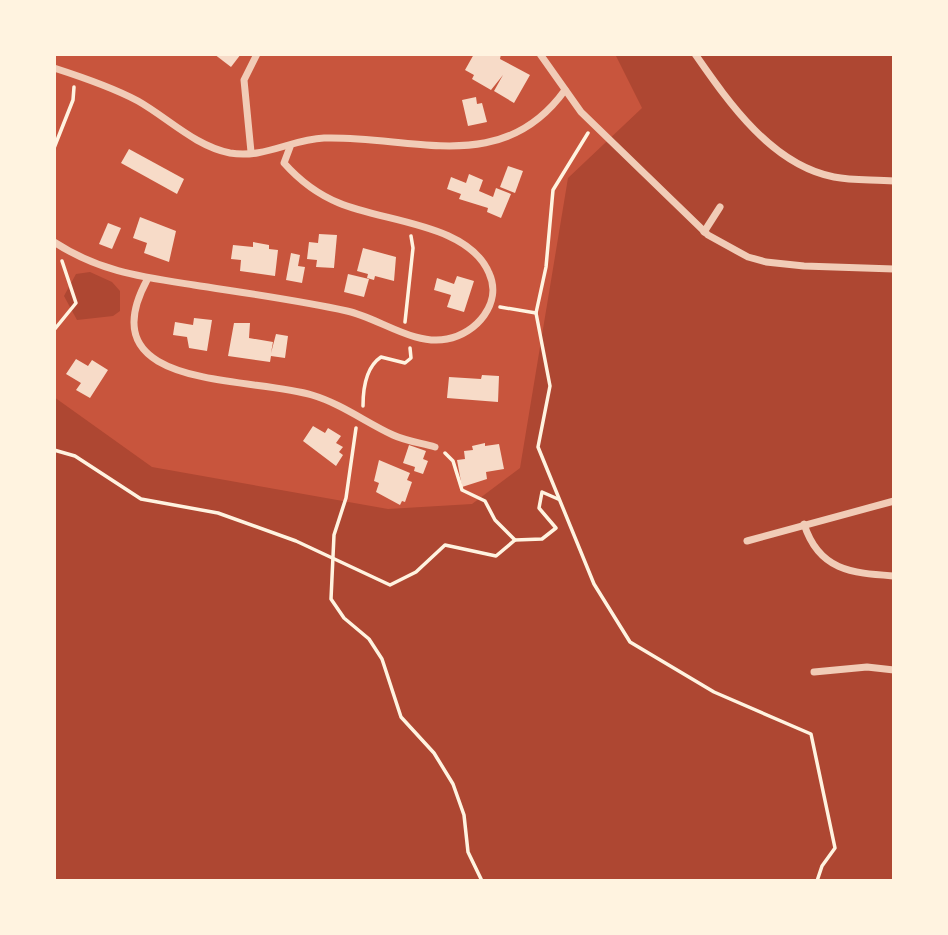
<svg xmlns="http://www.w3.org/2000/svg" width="948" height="935" viewBox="0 0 948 935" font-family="Ubuntu,sans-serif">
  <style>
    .green { fill: #ae4732 }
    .building { fill: #f7dbc8 }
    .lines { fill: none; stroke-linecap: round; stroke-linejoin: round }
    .path { stroke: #fff3e0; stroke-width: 3.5 }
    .minor { stroke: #f1ccb7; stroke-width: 7 }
  </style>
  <rect width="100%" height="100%" fill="#c8553d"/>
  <g class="green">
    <polygon points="615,54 894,54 894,881 54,881 54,397 152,467 388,509 472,504 520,468 568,178 642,108"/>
    <polygon points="90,272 112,282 120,291 120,311 113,316 77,320 64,296 76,274"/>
  </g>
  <g class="building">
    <polygon points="214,54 241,54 231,67"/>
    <polygon points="474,54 501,54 500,59 530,75 514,103 494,91 503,75 491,90 472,79 474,75 465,70"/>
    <polygon points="476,97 477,104 482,103 487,122 468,126 462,100"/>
    <polygon points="129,149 184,179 177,194 121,163"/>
    <polygon points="508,166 523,171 515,193 500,187"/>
    <polygon points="469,174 483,180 479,191 493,197 496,188 511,194 501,218 487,212 488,208 459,199 461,194 447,189 451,177 466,183"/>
    <polygon points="140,217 176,231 169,262 144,253 147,243 133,238"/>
    <polygon points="108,223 121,228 112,249 99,244"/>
    <polygon points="319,234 337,235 334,268 316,267 317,260 307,259 309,242 318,243"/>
    <polygon points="253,242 269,245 269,249 278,250 275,276 240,271 241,260 231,259 233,245 253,247"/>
    <polygon points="363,248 396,257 394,281 375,276 374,280 367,278 368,274 357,271"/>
    <polygon points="291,253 300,255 298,266 305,267 302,283 286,280"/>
    <polygon points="348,274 369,279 364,297 344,292"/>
    <polygon points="457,276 474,281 464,312 447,307 451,295 434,290 437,278 454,284"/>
    <polygon points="194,318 212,320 207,351 189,348 187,337 173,335 175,322 193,325"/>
    <polygon points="234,323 250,323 249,338 273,342 271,353 276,334 288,336 285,358 271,356 270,362 228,356"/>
    <polygon points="76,359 88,366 92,360 108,370 90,398 76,390 81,383 66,374"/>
    <polygon points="482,375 499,376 498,402 447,398 449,377 481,379"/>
    <polygon points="313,426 325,433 328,428 341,436 336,443 343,447 339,452 343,455 336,466 303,441"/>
    <polygon points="485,443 485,446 499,444 504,469 486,472 487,479 462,487 457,460 465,459 464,451 473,450 472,446"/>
    <polygon points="409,445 426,451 423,459 428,461 423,474 414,471 415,467 403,463"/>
    <polygon points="379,460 410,473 407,480 412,482 405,502 402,501 400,505 376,492 379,483 374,481"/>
  </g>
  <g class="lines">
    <g class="path">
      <polyline points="588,133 553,190 546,267 536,313 550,386 538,447 594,584 630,642 714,692 811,734 835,848 822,866 817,881"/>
      <polyline points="54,148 73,100 74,87"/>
      <polyline points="500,307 536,313"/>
      <polyline points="405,322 413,248 411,236"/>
      <polyline points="54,330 76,303 62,261"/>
      <path d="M363 406C363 390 366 367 381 357L405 363 411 358 410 348"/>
      <polyline points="356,428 346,498 334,535 331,599 344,618 369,639 382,659 401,717 434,753 453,784 464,815 468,852 482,881"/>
      <polyline points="54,450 75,456 141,499 218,513 296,541 390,585 416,572 445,545 496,556 515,540 542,539 556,528 539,508 542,492 558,499"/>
      <polyline points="445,453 453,461 462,490 485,501 495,520 515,540"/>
    </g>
    <g class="minor">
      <polyline points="540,54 581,112 708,235 748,257 766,262 804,266 894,269"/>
      <path d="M695 54C729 103 772 165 834 177 854 181 874 179 894 181"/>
      <path d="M54 68C82 77 112 87 138 101 168 118 195 146 230 153 264 159 292 139 324 138 411 135 502 178 565 90"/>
      <polyline points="251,152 244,80 257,54"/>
      <polyline points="704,232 720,207"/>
      <path d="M54 242C100 272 142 277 194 285 245 293 297 300 347 311 379 318 414 346 447 339 476 334 503 303 489 273 468 223 383 222 339 203 317 194 300 181 284 163L290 147"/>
      <path d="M147 280C87 391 250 376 312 395 342 404 365 422 393 435 406 441 421 443 435 447"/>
      <path d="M804 524C819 571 852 573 894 576"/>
      <polyline points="747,541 894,501"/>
      <polyline points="814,672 867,667 894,670"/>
    </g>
  </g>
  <rect width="948" height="935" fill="none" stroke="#fff3e0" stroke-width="112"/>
</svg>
